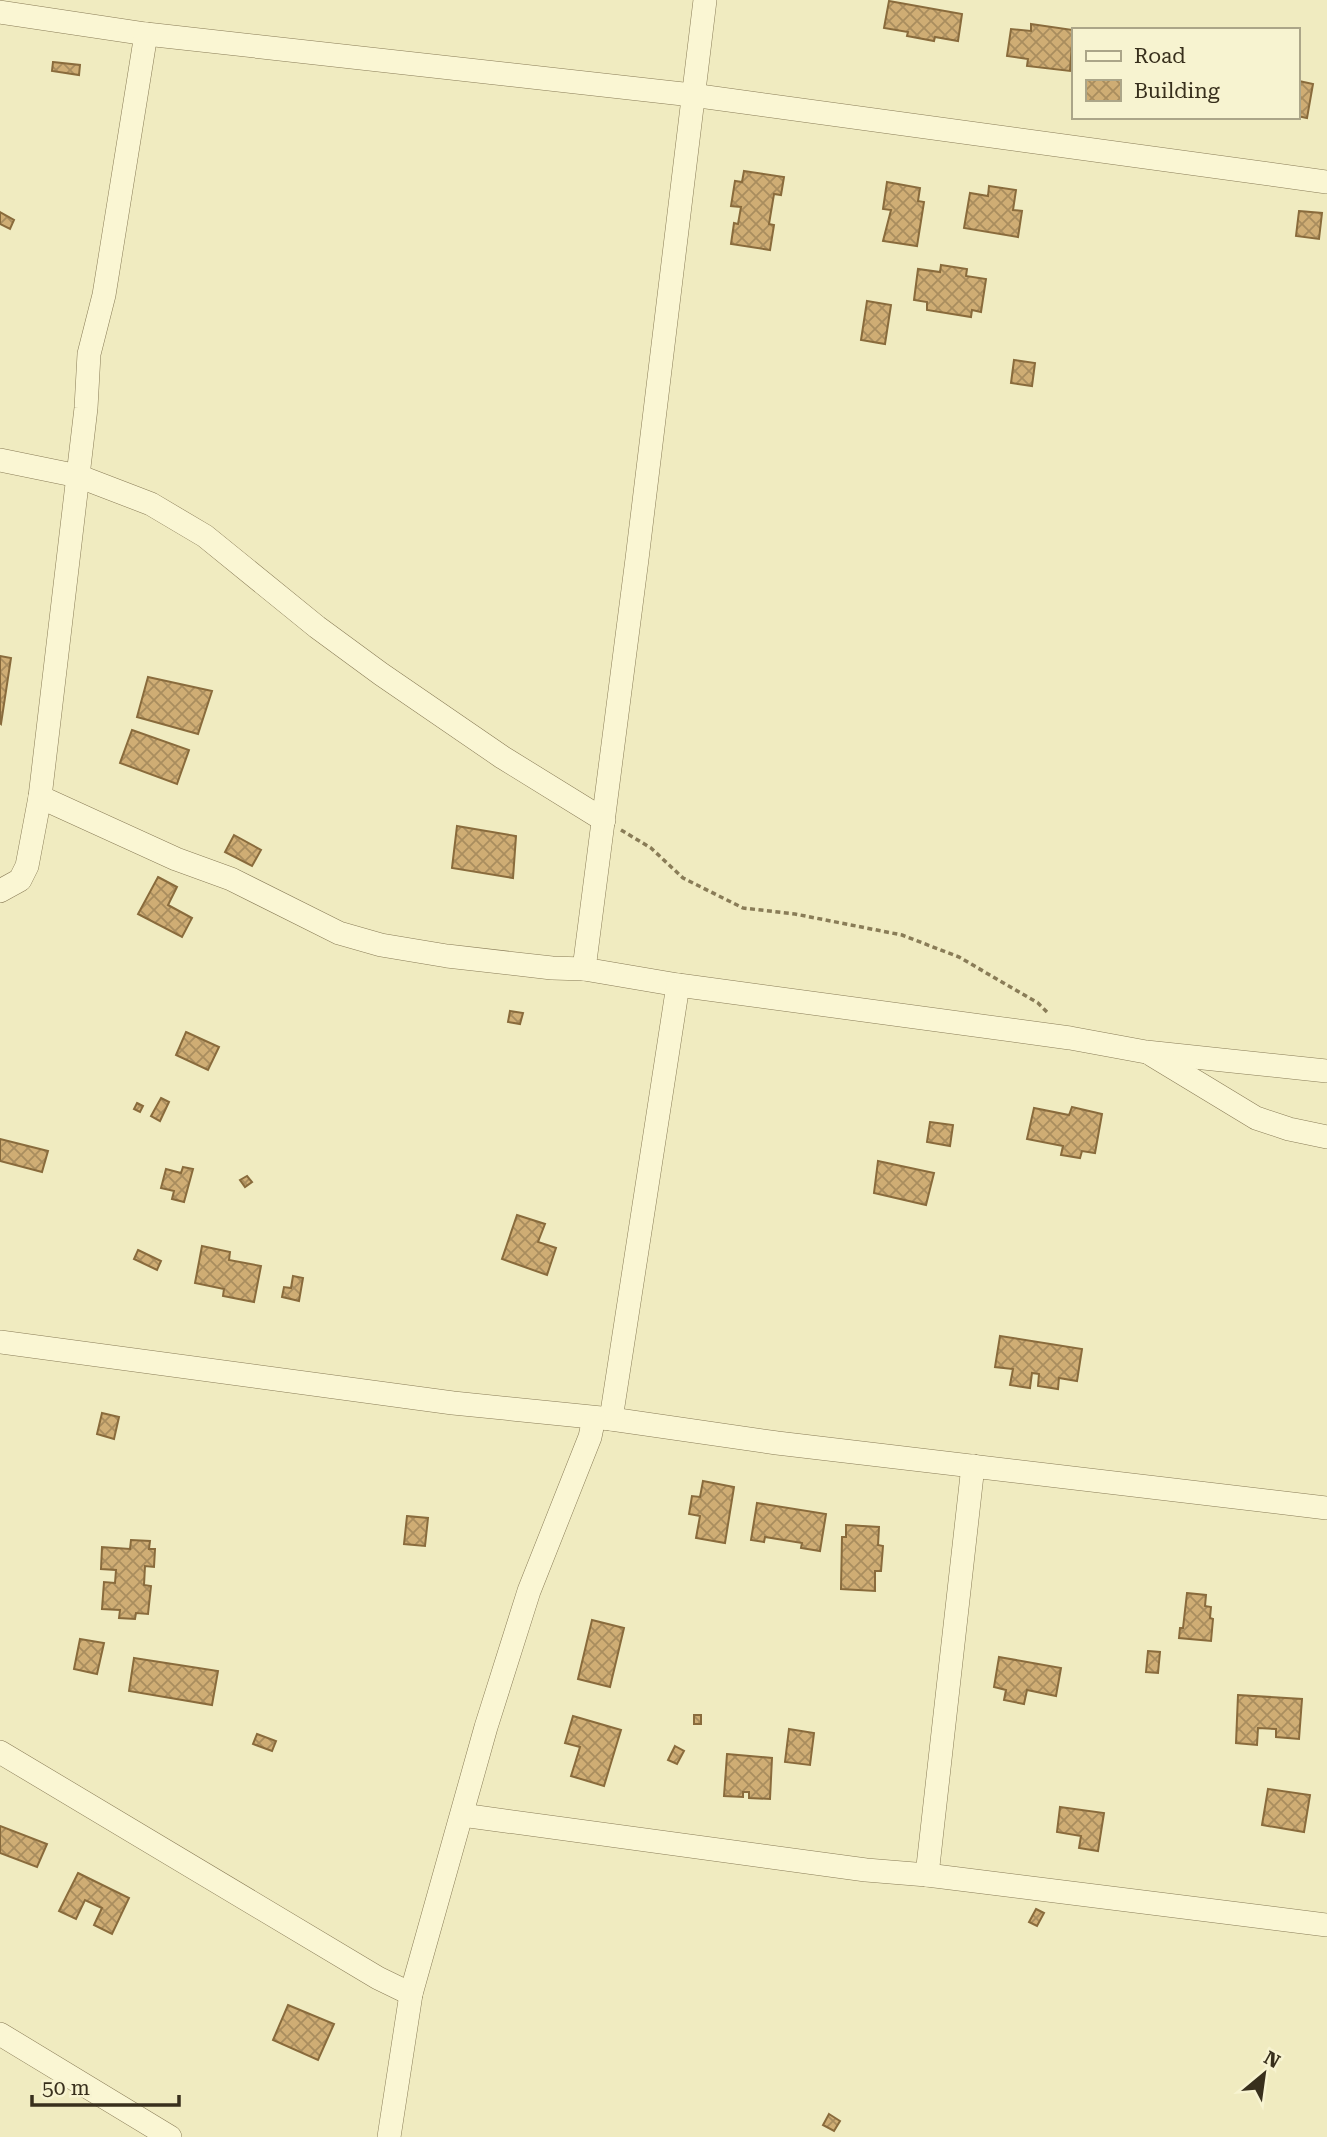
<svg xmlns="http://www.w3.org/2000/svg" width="1327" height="2137" viewBox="0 0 1327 2137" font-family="'Roboto Serif',serif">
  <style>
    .building { fill: url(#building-cross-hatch); stroke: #896b3c; stroke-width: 2 }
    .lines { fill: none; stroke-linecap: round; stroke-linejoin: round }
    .street-casing { stroke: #897c57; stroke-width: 24 }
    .path { stroke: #897c57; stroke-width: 3.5; stroke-dasharray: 5 3.5; stroke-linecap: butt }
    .street { stroke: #faf6d3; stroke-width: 23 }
  </style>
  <defs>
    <pattern id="building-cross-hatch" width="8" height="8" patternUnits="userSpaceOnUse" patternTransform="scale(1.75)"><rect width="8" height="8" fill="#cfad74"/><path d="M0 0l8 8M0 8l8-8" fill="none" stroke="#a98d5e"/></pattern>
  </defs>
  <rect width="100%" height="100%" fill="#f0ebc0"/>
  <g class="building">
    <polygon points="889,1 962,14 958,41 935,37 934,41 907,36 908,32 884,28"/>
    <polygon points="1031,24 1073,30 1070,71 1027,66 1028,59 1007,56 1011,29 1031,31"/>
    <polygon points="53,62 80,65 79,75 52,71"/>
    <polygon points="1299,81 1313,84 1307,118 1297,116"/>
    <polygon points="744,171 784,177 781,195 774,194 769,224 774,225 770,250 731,244 734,223 738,224 741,207 731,206 735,181 742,182"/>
    <polygon points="887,182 920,188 918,201 924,202 917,246 883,241 891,210 883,209"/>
    <polygon points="989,186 1016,190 1013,210 1022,211 1018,237 964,228 970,193 988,196"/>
    <polygon points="1299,211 1322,213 1319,239 1296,236"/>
    <polygon points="0,212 14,220 10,229 0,224"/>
    <polygon points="941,265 967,269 966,276 986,279 981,312 972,310 971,317 927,310 927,302 914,300 918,269 940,272"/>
    <polygon points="867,301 891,305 885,344 861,340"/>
    <polygon points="1014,360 1035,363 1032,386 1011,383"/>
    <polygon points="0,656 11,658 1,724 0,723"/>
    <polygon points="148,677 212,691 198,734 137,717"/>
    <polygon points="132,730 189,750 177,784 120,763"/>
    <polygon points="457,826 516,836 513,878 452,868"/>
    <polygon points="234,835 261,850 252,866 225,852"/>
    <polygon points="158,877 177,887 168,905 192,918 182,937 138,914"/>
    <polygon points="510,1011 523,1013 520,1024 508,1022"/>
    <polygon points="186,1032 219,1047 208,1070 176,1055"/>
    <polygon points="161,1098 169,1102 160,1121 151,1116"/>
    <polygon points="137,1103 143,1106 140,1112 134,1109"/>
    <polygon points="1072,1107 1102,1114 1095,1153 1082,1151 1080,1158 1061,1155 1063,1146 1027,1139 1034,1108 1069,1115"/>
    <polygon points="930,1122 953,1125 950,1146 927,1142"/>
    <polygon points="0,1139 48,1151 42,1172 0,1161"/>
    <polygon points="878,1161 934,1173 926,1205 874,1193"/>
    <polygon points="183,1167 193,1169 184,1202 172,1199 174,1191 161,1188 166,1169 181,1173"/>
    <polygon points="247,1176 252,1182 245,1187 240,1180"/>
    <polygon points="517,1215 545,1224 538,1242 556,1248 547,1275 502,1259"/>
    <polygon points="202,1246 230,1252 229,1260 261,1266 254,1302 223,1296 224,1289 195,1283"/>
    <polygon points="138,1250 161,1261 157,1270 134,1259"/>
    <polygon points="293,1276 303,1278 299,1301 282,1297 284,1287 291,1288"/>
    <polygon points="1000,1336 1082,1349 1077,1381 1059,1378 1058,1389 1038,1386 1039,1374 1032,1373 1030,1388 1010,1385 1013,1369 995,1367"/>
    <polygon points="102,1413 119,1417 114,1439 97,1434"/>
    <polygon points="703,1481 734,1487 725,1543 696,1538 700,1516 689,1514 692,1496 700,1497"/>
    <polygon points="757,1503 826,1514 820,1551 801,1548 802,1543 765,1537 764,1542 751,1540"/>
    <polygon points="407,1516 428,1518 425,1546 404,1544"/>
    <polygon points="846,1525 879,1527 878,1545 883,1546 881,1571 875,1571 875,1591 841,1589 842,1537 846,1537"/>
    <polygon points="131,1540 150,1541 149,1549 155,1549 154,1567 145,1566 144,1585 151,1586 148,1614 136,1613 135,1619 119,1618 120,1610 102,1609 104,1582 115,1583 116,1570 101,1569 102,1547 130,1549"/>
    <polygon points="1187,1593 1206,1595 1205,1606 1211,1607 1210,1618 1213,1619 1211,1641 1179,1638 1180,1628 1183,1628"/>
    <polygon points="592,1620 624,1628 610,1687 578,1679"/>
    <polygon points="80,1639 104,1643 97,1674 74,1669"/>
    <polygon points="1148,1651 1160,1652 1158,1673 1146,1672"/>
    <polygon points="999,1657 1061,1668 1056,1696 1027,1690 1024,1704 1004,1700 1006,1690 994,1687"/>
    <polygon points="134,1658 218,1671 212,1705 129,1691"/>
    <polygon points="1238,1695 1302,1699 1299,1739 1276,1737 1276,1729 1258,1728 1257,1745 1236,1743"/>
    <rect x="694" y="1715" width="7" height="9"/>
    <polygon points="573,1716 621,1730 604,1786 571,1776 580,1747 565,1743"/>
    <polygon points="789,1729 814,1733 810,1765 785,1762"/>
    <polygon points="257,1734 276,1741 272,1751 253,1744"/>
    <polygon points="675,1746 684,1751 677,1764 668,1760"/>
    <polygon points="727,1754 772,1758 770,1799 749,1798 749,1792 743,1792 743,1797 724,1796"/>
    <polygon points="1268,1789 1310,1795 1304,1832 1262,1825"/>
    <polygon points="1060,1807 1104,1813 1098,1851 1079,1848 1081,1836 1057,1832"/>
    <polygon points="0,1826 47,1844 37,1867 0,1853"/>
    <polygon points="78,1873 129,1898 112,1934 94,1925 102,1908 85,1900 76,1919 59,1911"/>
    <polygon points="1036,1909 1044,1913 1037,1926 1029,1922"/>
    <polygon points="288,2005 334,2024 318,2060 273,2040"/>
    <polygon points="829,2114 840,2121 834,2131 823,2125"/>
  </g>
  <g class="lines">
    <g class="street-casing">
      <g id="street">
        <polyline points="705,0 637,559 584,969 678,985 1070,1038 1146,1052 1327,1071"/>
        <polyline points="0,12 146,34 692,95 1327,182"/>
        <polyline points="0,460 78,476 151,504 205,536 317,627 381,674 502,757 604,820"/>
        <polyline points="40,797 176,859 231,879 339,933 381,945 447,956 552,968 584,969"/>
        <polyline points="0,891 20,880 27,866 40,797 86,408 89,354 104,295 146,34"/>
        <polyline points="1152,1055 1256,1118 1289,1129 1327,1137"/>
        <polyline points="0,1342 453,1403 611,1419 777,1443 1327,1508"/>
        <polyline points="611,1419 678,985"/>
        <polyline points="0,1752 378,1978 411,1994"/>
        <polyline points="462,1815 866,1870 927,1875 1327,1925"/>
        <polyline points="927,1875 973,1466"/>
        <polyline points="0,2034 170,2137"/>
        <polyline points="389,2137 411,1994 486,1727 529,1591 590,1437 594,1418"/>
      </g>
    </g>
    <polyline class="path" points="621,830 651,848 683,878 743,908 795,914 902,935 959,957 1038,1003 1049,1014"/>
    <use href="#street" class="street"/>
  </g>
  <rect x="1072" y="28" width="228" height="91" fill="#f7f3d0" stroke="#aba588" stroke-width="2"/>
  <rect x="1086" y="51" width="35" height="10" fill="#faf6d3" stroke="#aba588" stroke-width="2"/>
  <text x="1134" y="63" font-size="21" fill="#382f1c">Road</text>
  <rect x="1086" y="80" width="35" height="21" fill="url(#building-cross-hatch)" stroke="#aba588" stroke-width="2"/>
  <text x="1134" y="98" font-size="21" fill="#382f1c">Building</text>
  <g transform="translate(1264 2074) rotate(29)" stroke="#f7f3d0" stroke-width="5" paint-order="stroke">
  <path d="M0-5L12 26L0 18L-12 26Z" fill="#382f1c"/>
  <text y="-10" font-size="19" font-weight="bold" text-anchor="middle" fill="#382f1c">N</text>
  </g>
  <path d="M32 2095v10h147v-10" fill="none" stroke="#382f1c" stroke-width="3.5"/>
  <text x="42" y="2095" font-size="21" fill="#382f1c" stroke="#f7f3d0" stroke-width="5" paint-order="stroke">50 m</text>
</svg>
